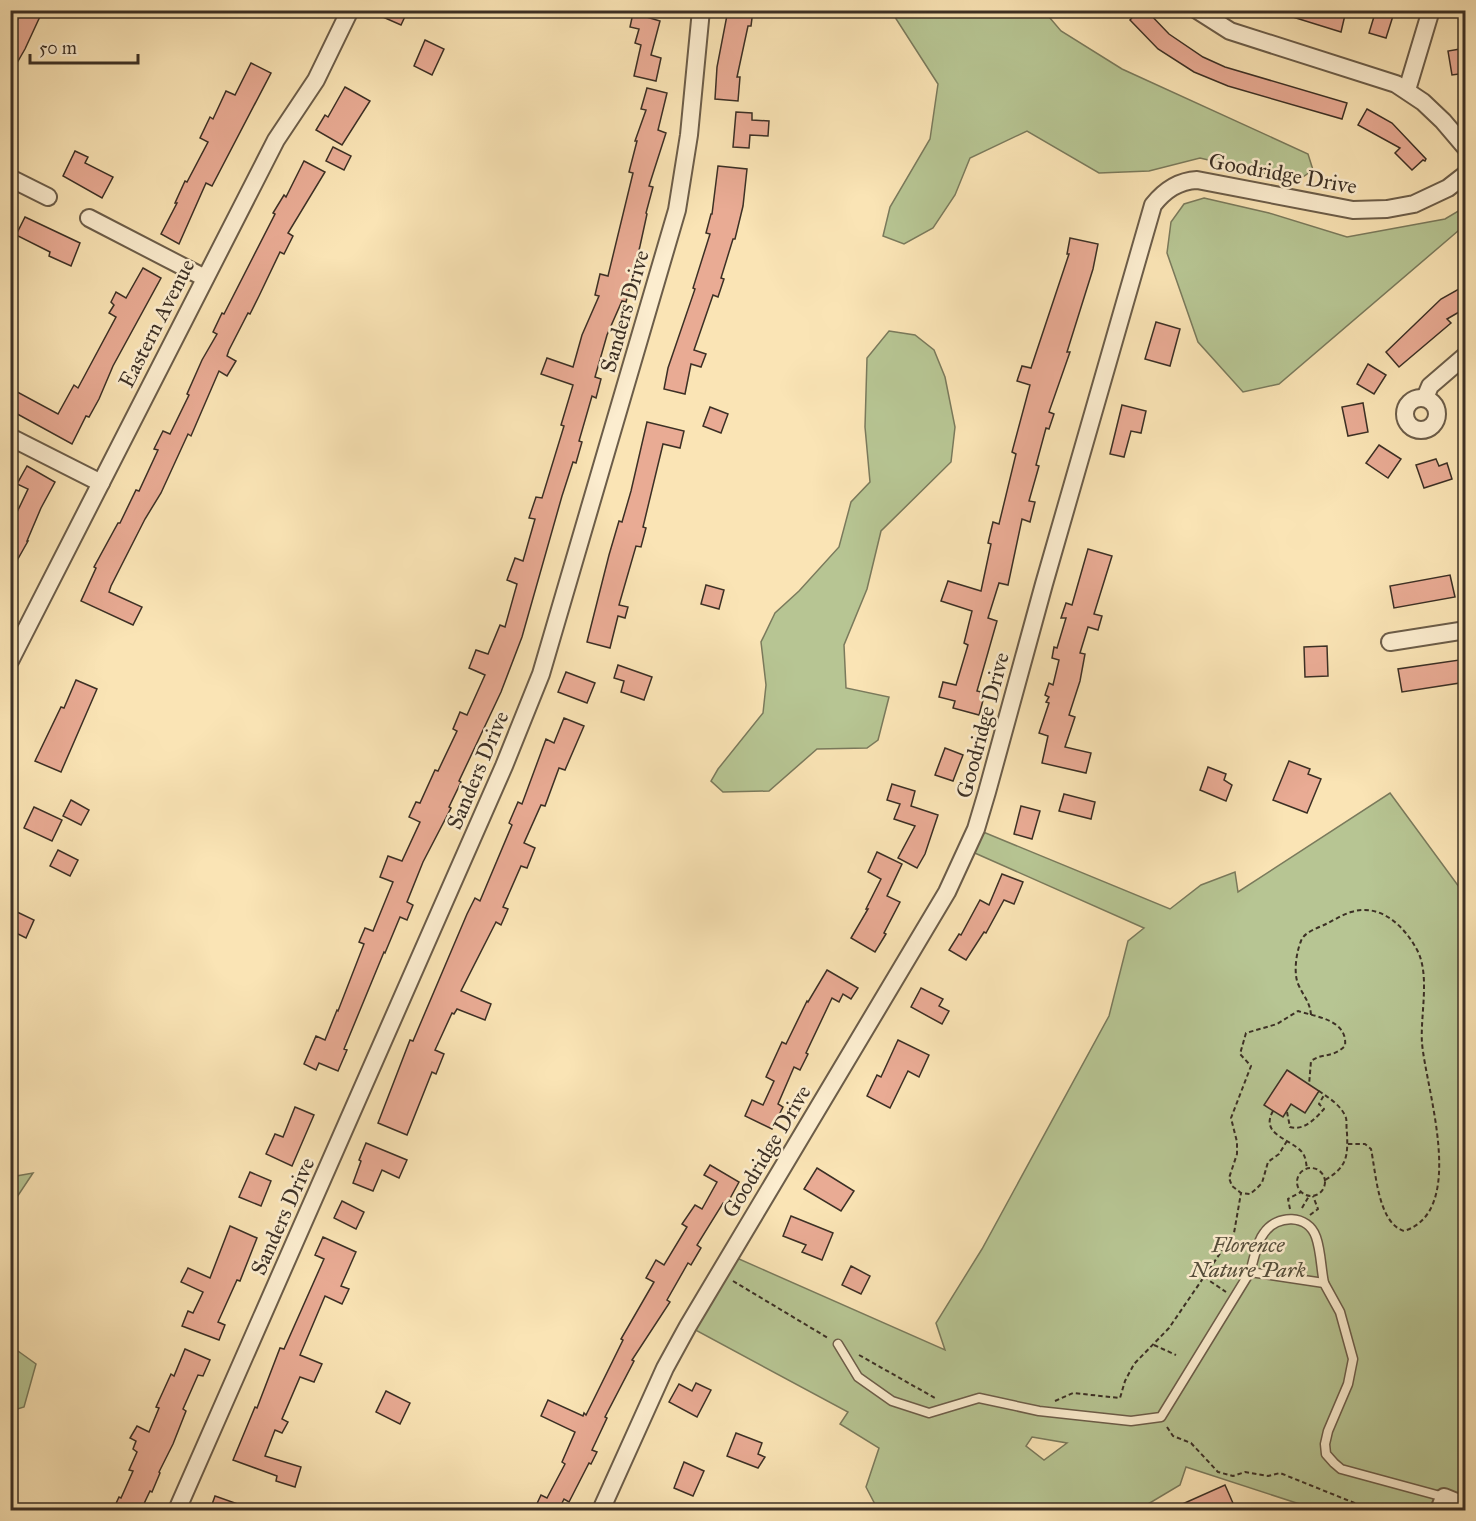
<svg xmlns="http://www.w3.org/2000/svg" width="1476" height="1521" viewBox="0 0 1476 1521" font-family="'IM FELL Great Primer',serif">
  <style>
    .green { fill: #b7c593; stroke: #7a7a5c; stroke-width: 1.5; fill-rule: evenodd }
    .building { fill: #e9ab94; stroke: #3c3025; stroke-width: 1.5 }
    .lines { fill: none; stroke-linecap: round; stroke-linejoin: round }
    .lane-casing { stroke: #6c5d49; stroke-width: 11 }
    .street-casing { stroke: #6c5d49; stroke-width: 20 }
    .path { stroke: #3c3025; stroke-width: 2; stroke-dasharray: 4.5 3; stroke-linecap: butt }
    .lane { stroke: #fcedcf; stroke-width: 8 }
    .street { stroke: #fcedcf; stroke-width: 16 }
    .labels { text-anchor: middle; stroke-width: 5; stroke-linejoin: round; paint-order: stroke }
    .street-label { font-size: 22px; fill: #3c3025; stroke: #fcedcf }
    .park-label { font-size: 22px; font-style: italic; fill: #554e3b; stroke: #fcedcf }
  </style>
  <rect width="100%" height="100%" fill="#fae4b5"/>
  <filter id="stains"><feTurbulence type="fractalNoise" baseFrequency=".00333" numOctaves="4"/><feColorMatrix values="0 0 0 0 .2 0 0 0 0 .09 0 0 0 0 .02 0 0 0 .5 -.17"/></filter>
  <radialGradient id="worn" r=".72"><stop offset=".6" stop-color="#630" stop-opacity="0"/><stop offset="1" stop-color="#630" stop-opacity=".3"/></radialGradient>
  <g class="green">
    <polygon points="891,11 1044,11 1061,31 1122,69 1308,154 1313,170 1297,181 1200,158 1149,171 1099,173 1027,131 970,158 955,195 933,228 904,244 883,236 890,207 930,139 938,84"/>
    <polygon points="1204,198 1269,213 1347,237 1445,219 1465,207 1465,225 1279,384 1243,392 1198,342 1167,253 1171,222 1184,204"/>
    <polygon points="889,331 915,335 934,350 945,377 955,427 951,462 881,531 867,589 844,645 846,688 889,697 878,740 867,748 817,749 769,791 723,792 711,781 718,769 763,713 766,685 761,642 775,613 799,591 839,547 851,502 870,482 865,427 867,358"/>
    <path d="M1390 793 1465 895V1510H1318L1186 1467 1180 1485 1143 1507 1132 1510H878L866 1487 879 1448 840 1424 848 1412 688 1326 730 1255 945 1350 936 1323 982 1249 1109 1016 1128 941 1144 928 968 850 976 829 1170 909 1201 885 1235 872 1238 892ZM1032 1437 1067 1443 1044 1460 1026 1446Z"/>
    <polygon points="33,1173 11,1206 11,1177"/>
    <polygon points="11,1346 36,1364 24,1407 11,1411"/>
  </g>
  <g class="building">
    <polygon points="22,10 43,10 25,49 10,75 10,29 14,22 16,23"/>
    <polygon points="367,10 408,10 401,25"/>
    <polygon points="728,10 753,10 751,26 748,26 737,77 740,77 738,101 715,99 717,67"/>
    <polygon points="1139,10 1146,10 1169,34 1203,57 1225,67 1347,103 1342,119 1228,86 1194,72 1158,49 1130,20"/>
    <polygon points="1284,10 1329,10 1345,15 1341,32 1283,14"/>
    <polygon points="1376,10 1393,16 1386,38 1369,33"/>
    <polygon points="633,13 660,21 651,55 661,58 656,81 634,76 641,45 635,43 639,29 630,27"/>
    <polygon points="425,40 444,49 432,75 414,66"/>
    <polygon points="1466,48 1466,73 1452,75 1448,51"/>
    <polygon points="251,63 271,73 212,186 206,183 179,244 161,234 177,203 175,203 185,181 187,182 208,142 200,138 210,117 213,119 226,91 235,95"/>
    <polygon points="345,87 370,101 342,145 316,130 325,115 328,117"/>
    <polygon points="647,88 667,93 658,130 666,133 649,186 653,187 646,213 647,214 640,246 626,302 622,301 607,335 595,377 601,379 596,398 592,396 579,441 582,442 576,463 573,462 562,496 522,637 501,692 459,781 461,782 449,807 451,808 423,862 407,902 413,905 407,920 400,917 385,953 384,952 344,1049 347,1050 338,1071 319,1063 316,1070 304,1064 316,1036 325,1040 337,1010 338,1011 364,944 359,942 365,928 373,931 393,882 380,877 388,856 402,861 420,822 409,817 416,802 420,803 435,770 438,771 457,731 453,729 460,712 467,715 485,675 469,668 476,650 488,654 500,625 505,627 517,584 507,580 515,558 523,561 535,519 529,518 536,497 542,498 564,426 561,425 573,385 541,374 547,358 573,367 582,335 599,296 595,295 600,274 608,276 633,173 629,172 637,141 635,141 646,110 641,109"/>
    <polygon points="1367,109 1392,123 1426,159 1425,161 1423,160 1412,170 1395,153 1400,148 1358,125"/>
    <polygon points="736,112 752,113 752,120 769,121 768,136 750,135 749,148 733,147"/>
    <polygon points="333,147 351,156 344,170 326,161"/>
    <polygon points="75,151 88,157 85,163 113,177 102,198 63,176"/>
    <polygon points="304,161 325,172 288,233 293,236 284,254 280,252 259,296 250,314 248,313 229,350 227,356 236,361 227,376 219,371 191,436 188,434 161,493 145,519 111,586 109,592 142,607 133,625 81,601 96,568 94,567 118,523 120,523 136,490 139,491 158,450 154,449 163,431 170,434 189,395 187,394 202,360 217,334 213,332 222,313 224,314 275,214 273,213 284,195 286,197"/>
    <polygon points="718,166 747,169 743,206 735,239 733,239 721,278 724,279 718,297 713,295 694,350 706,354 701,367 691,364 685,394 664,389 668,368 695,289 693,288 710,234 706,233 711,214 712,214"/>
    <polygon points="25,217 80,243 71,266 49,256 50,252 16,235"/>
    <polygon points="1070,238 1098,244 1093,269 1067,352 1070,352 1049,412 1054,414 1049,429 1046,428 1036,465 1039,466 1029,501 1035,502 1030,522 1022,519 1008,585 999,583 988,618 997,621 977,691 985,693 979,715 953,708 955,701 939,697 943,682 956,685 968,645 964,643 972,611 941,601 948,581 981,591 991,544 988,543 993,522 999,524 1016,454 1012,452 1030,385 1017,381 1022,366 1031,368 1069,254 1067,254"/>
    <polygon points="143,268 161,278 113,366 99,399 89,417 86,416 72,444 10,410 10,388 58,414 74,385 78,388 116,317 109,313 114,305 111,302 116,292 126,298"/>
    <polygon points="1466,285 1466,308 1447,319 1451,323 1399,367 1386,352 1441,299"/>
    <polygon points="1156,322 1180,329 1170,366 1145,359"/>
    <polygon points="1368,364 1386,375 1374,394 1357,384"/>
    <polygon points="1363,403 1368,432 1348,436 1342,407"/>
    <polygon points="1122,405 1146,411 1141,433 1131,431 1124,457 1110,454"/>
    <polygon points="710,407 728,414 721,433 703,426"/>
    <polygon points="647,422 684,431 680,448 663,444 643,527 646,528 641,547 636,546 619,605 628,607 625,618 618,616 610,648 587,642 609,555 619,521 622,522 631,491"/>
    <polygon points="1379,445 1401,459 1388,478 1366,463"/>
    <polygon points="1436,459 1439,466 1447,463 1452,479 1424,488 1416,465"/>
    <polygon points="27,466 55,482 41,508 27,541 28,541 10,573 10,527 28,489 17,484"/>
    <polygon points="1088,549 1112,556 1094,614 1102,616 1098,630 1088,627 1080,653 1085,654 1080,681 1069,715 1075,717 1065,747 1091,753 1086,773 1042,763 1048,736 1039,733 1049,703 1046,702 1049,697 1045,695 1049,683 1053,685 1059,660 1052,658 1054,647 1057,648 1066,618 1061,618 1066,603 1072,605"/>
    <polygon points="1450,575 1455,597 1394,608 1390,586"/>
    <polygon points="706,585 724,590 719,609 701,604"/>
    <polygon points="1327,646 1328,676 1305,677 1304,647"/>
    <polygon points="1466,659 1466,682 1402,692 1398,669"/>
    <polygon points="618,665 652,677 644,700 621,692 624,681 614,678"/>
    <polygon points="566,672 595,683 587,703 558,692"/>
    <polygon points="76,680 97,689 61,772 35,761 61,707 64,708"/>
    <polygon points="564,718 584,726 565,770 559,768 545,806 541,805 524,843 535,848 527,868 521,866 503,907 508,909 501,925 496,922 461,991 491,1004 485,1020 457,1009 454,1014 452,1013 435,1050 444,1054 436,1074 432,1072 407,1135 378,1123 410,1040 413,1041 467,914 475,898 480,901 512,825 509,823 518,802 522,804 546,739 554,743"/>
    <polygon points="945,748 963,755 953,781 935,775"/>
    <polygon points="1289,761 1310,769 1308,774 1321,779 1307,813 1273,800"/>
    <polygon points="1208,767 1226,774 1224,780 1232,785 1226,801 1200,790"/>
    <polygon points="892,784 915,791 911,806 938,815 925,854 917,868 898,858 915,826 894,819 900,804 887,800"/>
    <polygon points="1064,794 1095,802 1091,819 1059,811"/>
    <polygon points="71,800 89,810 81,825 63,816"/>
    <polygon points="1021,806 1040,811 1032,839 1014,834"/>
    <polygon points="34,807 62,820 52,841 24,828"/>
    <polygon points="58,850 78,860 70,876 50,866"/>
    <polygon points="877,852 902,864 887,896 900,902 884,933 886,934 875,952 851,938 868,909 866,909 881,879 868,872"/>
    <polygon points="1002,874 1023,882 1014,904 1004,900 986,933 984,932 966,960 949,950 959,934 961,935 980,900 989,905"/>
    <polygon points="15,911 34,920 26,938 10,930 10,920"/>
    <polygon points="827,970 858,988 851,999 843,994 839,1002 832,998 806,1053 808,1054 800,1070 794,1067 778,1104 783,1107 772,1129 745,1116 752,1100 763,1105 774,1081 766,1077 782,1042 786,1044 807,1001 808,1002"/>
    <polygon points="921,988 943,999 939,1006 949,1011 942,1024 911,1007"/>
    <polygon points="898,1040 929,1055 919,1077 908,1071 890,1108 867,1096 877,1075 881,1077"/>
    <polygon points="1287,1070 1319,1091 1305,1113 1291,1104 1283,1117 1264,1105"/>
    <polygon points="295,1107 314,1115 292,1166 266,1154 275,1134 283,1137"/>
    <polygon points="366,1143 407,1160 399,1178 382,1170 373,1191 353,1183 361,1161 359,1160"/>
    <polygon points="710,1165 739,1182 727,1204 723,1203 697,1245 701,1248 691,1265 688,1263 667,1300 670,1302 632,1360 634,1361 605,1417 607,1418 592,1450 597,1452 591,1464 589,1463 569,1502 564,1499 561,1505 574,1510 534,1510 541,1495 547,1498 565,1464 562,1462 575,1432 541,1416 548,1400 583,1416 584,1413 586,1415 623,1340 621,1339 654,1282 646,1278 656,1260 664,1265 687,1227 682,1224 695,1205 702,1209 717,1182 704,1175"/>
    <polygon points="817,1168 854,1191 841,1211 804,1189"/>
    <polygon points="250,1172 271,1181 261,1206 239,1197"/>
    <polygon points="342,1201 364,1212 356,1229 334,1218"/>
    <polygon points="791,1216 833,1233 822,1260 802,1252 806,1245 783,1236"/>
    <polygon points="230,1226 257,1238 240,1281 237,1280 218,1322 225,1325 219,1340 182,1326 188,1311 193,1313 203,1292 181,1282 188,1268 210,1278"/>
    <polygon points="323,1237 356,1252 341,1286 349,1289 342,1304 325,1296 300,1355 322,1364 314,1382 300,1377 282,1419 288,1422 282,1433 275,1430 265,1456 301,1467 295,1487 276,1481 277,1476 233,1460 255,1407 257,1408 280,1348 284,1349 324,1259 315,1255"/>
    <polygon points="851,1266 870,1276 861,1294 842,1285"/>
    <polygon points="185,1349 210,1360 203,1376 198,1375 183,1409 186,1411 173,1444 159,1472 160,1473 152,1492 150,1491 142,1508 149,1510 113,1510 119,1497 121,1498 133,1471 129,1470 137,1452 133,1449 136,1441 130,1438 137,1426 149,1432 159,1408 156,1407 171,1374 174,1376"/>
    <polygon points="696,1383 711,1390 697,1417 669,1402 679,1384 692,1391"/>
    <polygon points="386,1391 410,1403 400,1424 376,1412"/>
    <polygon points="736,1433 762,1443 758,1454 765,1457 758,1468 727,1456"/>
    <polygon points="684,1462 704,1471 693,1496 674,1488"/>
    <polygon points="1225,1485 1236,1510 1169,1510"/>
    <polygon points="215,1496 252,1509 251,1510 210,1510"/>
  </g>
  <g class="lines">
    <g class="lane-casing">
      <g id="lane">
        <path d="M1250 1272C1254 1260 1256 1243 1264 1233 1277 1214 1308 1214 1316 1237 1321 1251 1321 1269 1324 1283"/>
        <polyline points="838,1344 858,1377 892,1401 929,1413 979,1398 1039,1411 1131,1421 1161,1417 1250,1272 1324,1283 1340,1312 1353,1359 1348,1384 1328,1431 1325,1444 1326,1454 1334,1463 1341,1469 1444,1497"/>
      </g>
    </g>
    <g class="street-casing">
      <g id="street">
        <polyline points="1197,10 1230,31 1396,84 1423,102 1443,121 1466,148"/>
        <polyline points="1407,90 1431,10"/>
        <polyline points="10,178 48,197"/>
        <polyline points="89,218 205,278"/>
        <polyline points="1425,398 1430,386 1466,355"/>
        <circle cx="1421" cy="414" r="16"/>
        <polyline points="10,437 101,483"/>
        <polyline points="1390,642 1466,630"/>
        <polyline points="10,661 276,140 316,80 350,10"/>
        <polyline points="177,1510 504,766 541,674 677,210 689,135 701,10"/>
        <path d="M601 1510 665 1368 688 1326 947 892 976 829 987 792 1044 584 1153 205C1165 190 1178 181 1197 180L1353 210 1387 209 1414 204 1448 188 1466 174"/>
        <polyline points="1439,1510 1444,1497 1466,1506"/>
      </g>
    </g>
    <g class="path">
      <path d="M1311 1015C1310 1002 1304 997 1299 986 1293 975 1296 953 1301 941 1304 932 1318 928 1326 924 1334 920 1342 915 1351 912 1380 903 1403 925 1416 948 1431 973 1420 1015 1422 1043 1426 1090 1468 1211 1404 1231 1378 1223 1376 1173 1371 1149L1365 1144H1347"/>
      <path d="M1319 1091C1329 1098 1342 1106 1346 1118 1347 1122 1346 1128 1347 1133 1348 1157 1347 1167 1325 1180"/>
      <path d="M1273 1111C1260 1134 1288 1138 1301 1151 1306 1156 1306 1163 1307 1169"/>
      <path d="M1287 1112 1290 1127C1304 1131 1315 1119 1324 1109L1319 1104 1324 1095"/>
      <path d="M1287 1141 1279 1154 1268 1162 1262 1183 1256 1189 1250 1194 1241 1193 1232 1186 1229 1178 1237 1154V1142L1231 1118 1251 1066 1240 1054 1246 1033 1277 1024 1298 1011C1317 1017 1348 1020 1345 1046 1331 1059 1324 1052 1311 1061L1309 1085"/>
      <circle cx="1311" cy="1182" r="14"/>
      <polyline points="1302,1208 1309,1196"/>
      <polyline points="1290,1209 1288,1199 1301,1192"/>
      <polyline points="1310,1215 1318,1209 1313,1196"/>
      <polyline points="1204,1277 1226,1292"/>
      <polyline points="733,1281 828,1338"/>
      <polyline points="1154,1345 1176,1355"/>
      <polyline points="859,1355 935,1398"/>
      <polyline points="1055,1401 1073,1393 1120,1398 1125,1381 1134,1364 1169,1328 1234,1233 1241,1193"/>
      <polyline points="1167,1427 1173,1436 1191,1443 1218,1472 1233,1476 1245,1472 1268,1476 1280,1473 1362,1506 1387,1510"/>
    </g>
    <use href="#lane" class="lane"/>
    <use href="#street" class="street"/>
  </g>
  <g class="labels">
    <g class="street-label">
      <text transform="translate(1283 173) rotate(10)" y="8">Goodridge Drive</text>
      <text transform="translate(624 311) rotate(-74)" y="8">Sanders Drive</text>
      <text transform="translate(156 323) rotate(-63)" y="8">Eastern Avenue</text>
      <text transform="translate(982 725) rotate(-75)" y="8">Goodridge Drive</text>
      <text transform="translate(477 770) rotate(-67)" y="8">Sanders Drive</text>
      <text transform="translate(766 1151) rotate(-59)" y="8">Goodridge Drive</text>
      <text transform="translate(282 1216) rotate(-66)" y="8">Sanders Drive</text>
    </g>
    <g class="park-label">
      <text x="1248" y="1252">Florence<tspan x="1248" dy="25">Nature Park</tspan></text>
    </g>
  </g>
  <rect width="1476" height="1521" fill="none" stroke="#fae4b5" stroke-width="36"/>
  <rect x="12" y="12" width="1452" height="1497" fill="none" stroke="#3c3025" stroke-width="3"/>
  <rect x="18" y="18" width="1440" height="1485" fill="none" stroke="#3c3025" stroke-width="1.5"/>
  <path d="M30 54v9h108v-9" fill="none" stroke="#3c3025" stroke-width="3"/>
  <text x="39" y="54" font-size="18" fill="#3c3025" stroke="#fcedcf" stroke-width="4.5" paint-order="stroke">50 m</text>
  <rect width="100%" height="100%" filter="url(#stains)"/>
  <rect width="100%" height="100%" fill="url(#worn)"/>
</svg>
